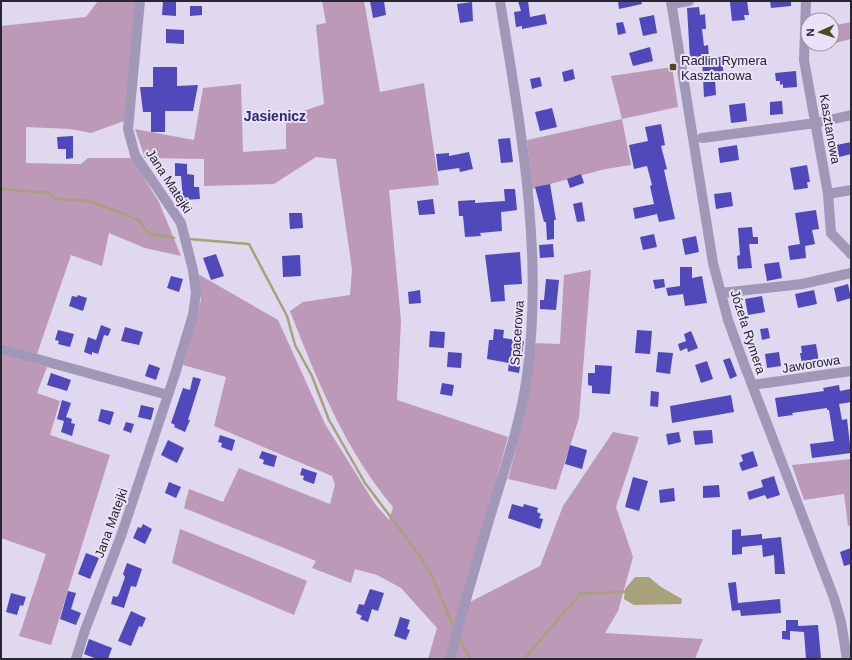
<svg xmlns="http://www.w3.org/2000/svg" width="852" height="660" font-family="Arial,sans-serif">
	<rect width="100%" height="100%" fill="#dfd8ee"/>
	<path fill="#bb99b7" d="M98,1h38l-12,120 -33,12 -21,-4 -44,-2v36l48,1h7l7,-6h44l27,44 22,54 -36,-8 -36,-15 -7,33 -31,-11 -34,99 -36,-10v-318l85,-9z
		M322,1h42l16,91 44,-9 15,102 -50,5 12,131 -4,79 111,37 -61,222h-19l9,-31 -36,-40 -24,-13 -22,-6 -4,14 -39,-15 4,-7 -132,-53 5,-19 34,13 16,-34 91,36 5,-19 -3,-9 -118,-50 12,-49 -43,-12 18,-65 -3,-26 80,46 47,104 50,80 14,16 4,-13c-48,-57 -76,-127 -103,-196l13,-9 47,-7 2,-26 -16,-110 -20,-2 -42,27 -70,2v-27l-59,-1 -10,-29 59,11 9,-52 38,-4 2,68 43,-3v-32l38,-13 -8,-79 10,-2z
		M851,22v17l-19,5v-18z
		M672,67l6,40 -56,12 9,46 -26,4 -73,20 -5,-49 95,-21 -11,-43z
		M591,270l-12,148 -23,72 -48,-11 16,-61 9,-75 27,1 4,-69z
		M1,354l46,13 -10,26 23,8 -10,34 60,20 -59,190 -32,-9 27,-82 -45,-16z
		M613,432l26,5 -23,70 17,50 -15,54 -13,22 98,6 -8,20h-241l14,-56 72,-37 23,-60z
		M851,459v66l-3,1 -4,-32 -40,6 -12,-35z
		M180,529l127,52 -13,34 -122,-52z"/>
	<path fill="#a8a179" d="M635,577h14l12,10 21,12 -1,5 -47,1 -10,-6 1,-10z"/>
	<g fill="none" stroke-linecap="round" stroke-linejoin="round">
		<path stroke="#a8a179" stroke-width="2.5" d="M1,189l48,4 6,6 35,2 49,19 10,14 25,4
			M189,239l60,5 38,72 8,29 17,31 17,44 36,63 52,69 14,22 23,54
			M459,638l11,21
			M524,659l56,-65 45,-2"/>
	</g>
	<path fill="#4f49bb" d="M163,1h13v15l-14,-1z
		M370,1h14l2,14 -13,3z
		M518,1h10l2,16 15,-3 2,10 -25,5v-3l-6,1 -2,-15 7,-1z
		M618,1h23l1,3 -23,5z
		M747,1l2,14h-5l1,5 -13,1 -2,-19z
		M770,1h21v5l-20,2z
		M472,2l1,19 -13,2 -3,-19z
		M190,6h12v9l-12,1z
		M699,7l1,8 5,-1 1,15h-4l2,17 4,-1 1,13 13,-1 2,23h-9l1,15 -12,2 -2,-39 -12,1 -3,-51z
		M654,15l3,18 -14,3 -4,-18z
		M623,22l3,11 -8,2 -2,-12z
		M166,29l18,1v14l-18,-1z
		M650,47l3,14 -20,5 -4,-13z
		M153,67h24v19l21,-1 -5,26h-28v21h-14v-20h-8l-3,-25h13z
		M573,69l2,10 -11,3 -2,-10z
		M796,71l1,16 -14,1v-4l-3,1v-4h-4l-1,-8z
		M540,77l2,9 -10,3 -2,-10z
		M782,101l1,13 -13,1v-13z
		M745,103l2,18 -16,2 -2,-18z
		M552,108l5,19 -17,4 -5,-19z
		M661,124l4,21 -4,1 6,23 -3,1 11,49 -16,3 -2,-8 -22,5 -2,-11 21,-4 -4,-18 2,-1 -5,-19 -13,3 -5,-24 19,-4 -3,-14z
		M73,136v22l-7,1v-10h-8l-1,-12z
		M510,138l3,24 -12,1 -3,-24z
		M851,142v12l-16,4 -3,-12z
		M737,145l2,15 -19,3 -2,-15z
		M469,152l4,17 -13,3 -1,-4 -21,3 -2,-17 13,-1v3z
		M175,163l12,1v10l7,1v12h5l1,12 -17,1 -2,-24h-6z
		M807,165l3,17h-3l1,6 -14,2 -4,-22z
		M581,174l3,9 -14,5 -3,-9z
		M550,184l6,36h-2v19l-7,1 -1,-18h-2l-9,-35z
		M504,189h11l2,21 -16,2 1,19 -22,2 1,3 -16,1 -2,-21h-4l-1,-15 17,-1v3l30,-2z
		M731,192l2,14 -17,3 -2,-15z
		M433,199l2,15 -16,1 -2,-14z
		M582,202l3,19 -8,1 -4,-18z
		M816,210l3,19 -7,1 3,14 -10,2 1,12 -16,2 -2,-14 12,-2 -5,-31z
		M289,213h13l1,15 -13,1z
		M752,227l1,10h5v7h-9l3,24 -14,1 -1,-13 3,-1 -2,-27z
		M654,234l3,13 -14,3 -3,-13z
		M696,236l3,16 -14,3 -3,-16z
		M553,244l1,13 -14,1 -1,-13z
		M520,252l2,32 -18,1 1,16 -14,1 -6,-47z
		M216,254l8,22 -13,4 -8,-22z
		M300,255l1,21 -18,1 -1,-21z
		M779,262l3,16 -15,3 -3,-17z
		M680,267h12v11l10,-2 5,27 -22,3 -2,-12 -15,2 -2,-8 14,-2z
		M171,276l12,3 -4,13 -12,-4z
		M546,279l13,1 -3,30 -16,-1v-9h4z
		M664,279l1,8 -10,2 -2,-9z
		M848,284l3,14 -14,4 -3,-14z
		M420,290l1,13 -12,1 -1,-12z
		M814,290l3,14 -19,4 -3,-14z
		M78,295l9,3 -4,13 -14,-5 3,-10 5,1z
		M762,296l3,16 -17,3 -3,-16z
		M101,325l10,4 -3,7 -4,-1 -6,19 -6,-2v3l-8,-3 4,-15 8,3z
		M125,327l18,5 -4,13 -18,-4z
		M768,328l2,10 -8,2 -2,-11z
		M494,329l10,1 -1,8 21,3 -5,32 -11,-2 1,-8 -22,-4 2,-19h4z
		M58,330l16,4 -4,13 -12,-3 1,-3 -4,-1z
		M637,330l15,1 -2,23 -15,-1z
		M430,331l15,1 -1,16 -15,-1z
		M691,331l7,17 -10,4 -1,-4 -7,3 -2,-7 8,-3 -2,-7z
		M816,344l3,18 -17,2 -2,-11h2l-1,-7z
		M448,352l14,1 -1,15 -14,-1z
		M658,352l15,1 -3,21 -14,-2z
		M779,352l2,14 -14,2 -2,-14z
		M730,358l7,18 -7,3 -7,-19z
		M707,361l6,18 -12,4 -6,-18z
		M149,364l11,4 -4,12 -11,-4z
		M595,365l17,1 -2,28 -18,-1v-7l-4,-1v-12h7z
		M51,373l20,7 -4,11 -20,-6z
		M193,377l8,2 -13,41h2l-5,12 -11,-5 1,-2 -4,-2 12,-35 7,2z
		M442,383l12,2 -2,11 -12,-2z
		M839,385l1,6 10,-2 1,5v8l-12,2 3,16 5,-1 4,34 -39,5 -2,-14 24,-3 -5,-31h-2v-2l-35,5 1,2 -15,2 -3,-19 49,-7 -1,-3z
		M651,391l8,1 -1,15 -8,-1z
		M731,395l3,17 -62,11 -2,-17z
		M62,400l9,3 -5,14 6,2 -1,4 4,1 -3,12 -11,-4 3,-11 -7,-2z
		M141,405l13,3 -3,12 -13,-3z
		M101,409l13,3 -4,13 -12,-4z
		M126,422l8,2 -3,9 -8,-3z
		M712,430l1,13 -18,2 -2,-14z
		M679,432l2,10 -13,3 -2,-11z
		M220,435l15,5 -3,11 -11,-4 1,-4 -4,-1z
		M168,440l16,8 -7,15 -16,-8z
		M570,445l17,5 -5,19 -17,-5z
		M262,451l15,5 -3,11 -11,-3 1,-4 -5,-2z
		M753,451l5,15 -16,5 -3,-8 4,-2 -2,-6z
		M302,468l15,5 -3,11 -11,-4 1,-4 -4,-1z
		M774,476l6,19 -13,4 -2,-4 -16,5 -2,-8 16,-5 -2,-7z
		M633,477l15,4 -9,30 -14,-4z
		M169,482l12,5 -5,11 -11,-5z
		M719,485l1,12 -17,1v-12z
		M674,488l1,13 -15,2 -1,-13z
		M512,504l11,3 1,-3 14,4 -1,4 4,2 -2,4 4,1 -3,10 -32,-11z
		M143,524l9,5 -7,15 -12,-6 5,-11 3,1z
		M741,529v7l21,-2v5l19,-2 4,37h-10l-1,-19 -11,2 -1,-12 -20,2v7l-10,1v-25z
		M851,548v16l-7,2 -4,-14z
		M86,553l13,5 -9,21 -12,-5z
		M127,563l15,6 -6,18 -5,-1 -7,22 -13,-4 2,-8 4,1 2,-3 6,-17 -2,-3z
		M736,582l2,21 42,-4 1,14 -40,3 -1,-6 -8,1 -4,-28z
		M370,589l14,4 -6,18 -6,-2 -4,13 -8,-3 2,-3 -6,-3 3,-9 5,1z
		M68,591l8,2 -5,16 10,4 -5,12 -16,-6z
		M11,593l15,4 -3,9 -3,-1 -3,10 -11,-3z
		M131,611l15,7 -4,9 -3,-1 -8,20 -13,-5z
		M400,617l10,3 -3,9 3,1 -4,10 -12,-4z
		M786,620h12v6l20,-1 3,34h-15l-2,-27 -14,-1v9l-8,-1v-8h4z
		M89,639l23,9 -4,11h-11l-13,-5z"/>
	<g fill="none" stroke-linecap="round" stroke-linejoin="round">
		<path stroke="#a098b6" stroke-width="10" d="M671,1l42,262 15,57 16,44 90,234 7,24 6,37
			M806,1l-2,59 24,134 3,39 20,21
			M671,4l18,-3
			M702,138l114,-15 35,-8
			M828,194l23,-4
			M721,293l81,-9 49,-11
			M1,349l167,46
			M752,385l99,-14
			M76,659l9,-29 36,-94 54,-162 18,-59 3,-22 -3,-23 -12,-47 -46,-68 -7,-26 12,-128
			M450,659c13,-51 28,-102 43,-152 13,-43 28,-86 34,-131 17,-126 -7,-251 -27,-375"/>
	</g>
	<rect fill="#4f491f" stroke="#eae3f7" stroke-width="1.5" x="669" y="63" width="8" height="8" rx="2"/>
	<g text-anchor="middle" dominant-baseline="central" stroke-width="4" stroke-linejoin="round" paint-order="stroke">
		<g font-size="13" fill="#272631" stroke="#eae3f7" text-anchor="start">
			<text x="681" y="60">Radlin Rymera<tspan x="681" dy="15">Kasztanowa</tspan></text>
		</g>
		<g font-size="13" fill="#272631" stroke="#eae3f7">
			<text transform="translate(830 129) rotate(80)">Kasztanowa</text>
			<text transform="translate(169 181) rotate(57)">Jana Matejki</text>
			<text transform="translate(748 332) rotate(72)">Józefa Rymera</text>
			<text transform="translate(517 333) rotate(-86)">Spacerowa</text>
			<text transform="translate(811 364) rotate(-9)">Jaworowa</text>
			<text transform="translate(111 523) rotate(-70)">Jana Matejki</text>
		</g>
		<g font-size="14" font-weight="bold" fill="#2a2679" stroke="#eae3f7">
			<text x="275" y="116">Jasienicz</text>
		</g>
	</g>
	<rect width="852" height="660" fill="none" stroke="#272631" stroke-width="4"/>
	<g transform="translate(820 32) rotate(267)"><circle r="19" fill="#eae3f7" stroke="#9c97a8"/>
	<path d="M0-3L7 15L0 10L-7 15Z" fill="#4f491f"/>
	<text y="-6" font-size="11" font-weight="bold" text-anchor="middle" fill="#272631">N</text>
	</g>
</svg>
